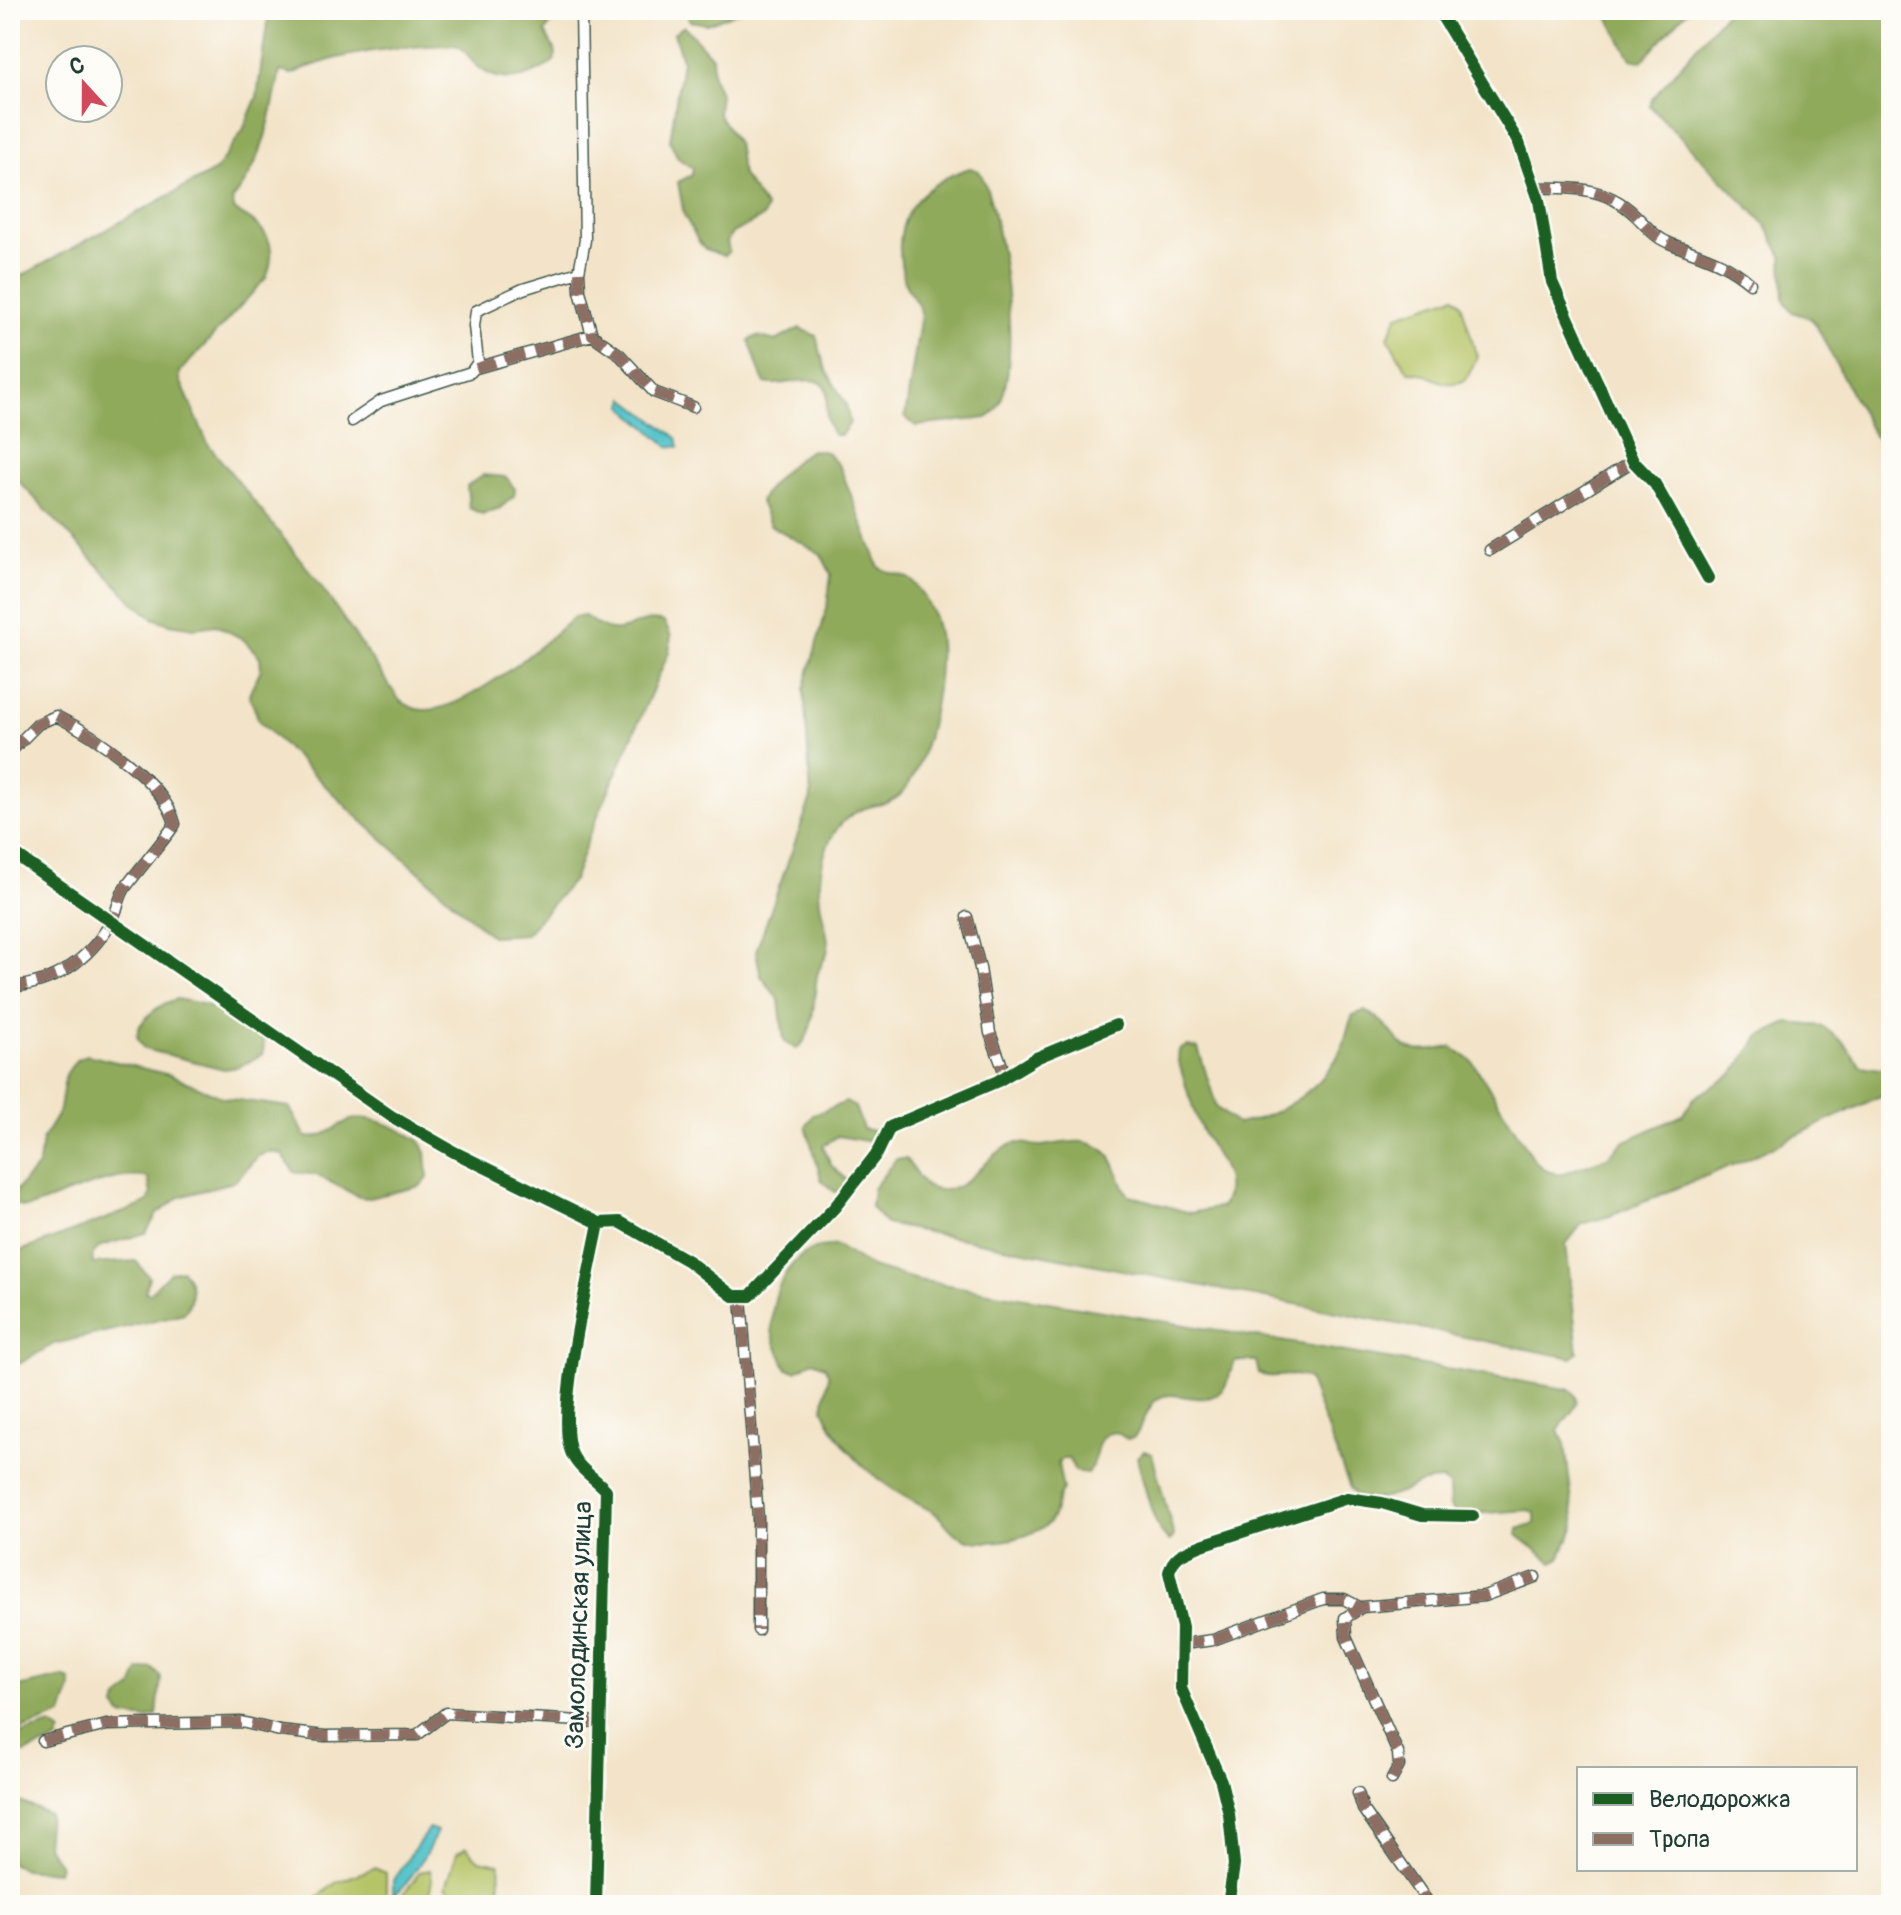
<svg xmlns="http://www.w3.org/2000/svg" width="1901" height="1915" font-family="Pangolin,sans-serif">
	<rect width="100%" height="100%" fill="#fdfcf7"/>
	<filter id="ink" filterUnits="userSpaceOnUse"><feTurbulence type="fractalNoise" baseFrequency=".0125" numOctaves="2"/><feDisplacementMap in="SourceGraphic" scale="16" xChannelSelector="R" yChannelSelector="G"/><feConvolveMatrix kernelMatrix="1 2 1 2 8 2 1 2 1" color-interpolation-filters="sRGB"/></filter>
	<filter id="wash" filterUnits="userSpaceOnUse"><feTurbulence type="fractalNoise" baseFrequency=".006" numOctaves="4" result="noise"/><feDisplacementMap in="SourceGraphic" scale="32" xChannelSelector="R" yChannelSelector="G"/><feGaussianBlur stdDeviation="1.8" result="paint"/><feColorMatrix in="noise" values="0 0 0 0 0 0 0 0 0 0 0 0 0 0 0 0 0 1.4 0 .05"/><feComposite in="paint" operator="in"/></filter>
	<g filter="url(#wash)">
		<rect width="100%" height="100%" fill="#f3e4c9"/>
		<path fill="#b5c466" stroke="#6a804d" stroke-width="2" d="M1455,296l6,7 16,54 -11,23c-28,11 -33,-9 -57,-8 -3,-3 -21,-33 -21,-35l10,-22z
			M466,1847l13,13 21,4 -1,41h-23l-4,-12 -18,1 -8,-7 11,-34z
			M374,1868l12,5v21l8,5 9,-4 17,-23 10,-2 2,10 -5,25h-120l30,-23z"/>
		<path fill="#90aa5b" stroke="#587448" stroke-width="2" d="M269,10h292l-16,22 11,21 -2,8c-25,19 -56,27 -81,1 -6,-7 -8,-14 -18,-17 -54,1 -114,6 -163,29l-12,-3c-9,46 -17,93 -48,129l3,11c30,15 45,32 31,67l-86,94v8l28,64 108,135 84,122c5,2 11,7 17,8 40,11 128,-66 157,-92l11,-1c41,34 44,-4 79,6l7,14 -2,16 -80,184 -15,43 -48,55 -35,2 -140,-125 -92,-90 -10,-27 12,-25 -1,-12 -17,-18 -27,-14 -22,3 -24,-4 -17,-6 -21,-17 -122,-129v-190l206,-112 27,-40 14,-33z
			M684,10h59l-36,14 -17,-3z
			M1604,10h84l-46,51 -11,-2z
			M1728,10h163v438l-18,-13 -58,-112 -5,-5 -18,-6 -8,-12 -2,-44 -17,-32 -115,-118 2,-7z
			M684,26l28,31 1,20 7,16 -2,20 19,30 5,32 24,33 -3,9 -31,16 -5,9 2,9 -5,5 -19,-7 -6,-7 -15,-27 -6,-33 14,-7 1,-7 -15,-10 -8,-17 12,-81 -8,-27z
			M970,168l9,3c22,36 52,227 7,247l-70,8 -11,-9 16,-103c-2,-14 -13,-19 -16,-32 -17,-60 10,-96 65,-114z
			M800,328l16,8 10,34 20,34 4,19 -9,12h-7c-8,-8 -8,-25 -7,-36 3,-35 -45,-9 -62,-16l-3,-5 -13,-38 8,-4 19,5z
			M812,450l15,2 13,15 39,100c16,11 27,3 41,23 7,10 15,27 17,39 9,36 -9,137 -35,164 -9,10 -21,11 -33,14 -30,8 -44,35 -48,64 -5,36 3,40 7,71 2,14 -9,22 -11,34 -4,19 -1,62 -21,73l-12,-8 -5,-41 -18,-24 -5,-25 55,-153 -7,-109 23,-81 4,-34 -10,-20 -51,-29 -10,-23c4,-13 39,-47 52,-52z
			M483,475l23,2 9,12 -1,7 -14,12 -18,6 -13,-6 -2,-22z
			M177,999l48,10 39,32 -1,13 -25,13 -14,2 -80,-20 -7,-12c0,-17 24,-34 40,-38z
			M1364,1011c45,20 20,50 87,36l21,14 63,100 10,9 14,5 48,-18 18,-16 58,-26 11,-17 39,-24 27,-38 28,-13 34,3 21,16 18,24 19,3 11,-3v25l-142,67 -139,58 -28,8 -16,20 12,108 -6,6 -686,-134 -15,-17 2,-18 23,-30h10l19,27c41,18 56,-29 87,-42 11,-4 19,3 30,2 23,-3 46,-11 65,7 12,11 11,30 22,42l61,18 32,-6c17,-31 -10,-53 -22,-81 -9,-21 -15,-44 -22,-66l1,-10 8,-4 11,2 19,60 20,16c43,-7 89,-37 106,-79 4,-10 5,-20 10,-30z
			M87,1055l83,20 54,23 65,9 17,30c18,2 27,-9 42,-16 21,-9 54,9 73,21l5,10 2,26 -8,8 -51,12 -10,-1 -42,-22 -23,-3 -12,-18 -13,-2 -11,4 -23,25 -55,16 -23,17 -11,19 -45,13 -9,8 1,10 43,-3 13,16 -4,15 5,1 20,-21 12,-2c11,12 12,30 2,43l-130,31 -44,25v-114l130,-49 8,-4 3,-8 -3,-16c-33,-8 -86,19 -118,29 -10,1 -15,-1 -19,-11l28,-31 3,-25 18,-30 5,-34 11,-16z
			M846,1102l9,5 8,22 11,2 2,6 -4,5 -34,-6 -15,10 8,19 17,17 -5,8 -8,2 -13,-11 -16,-55 7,-11z
			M837,1246l34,21 47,13 653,110c17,16 -8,25 -12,41l6,13 10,82 -15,32 -8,4 -35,-27 1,-6 17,-6v-10l-6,-3 -71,5 -8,-8 -1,-21 -8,-6c-31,0 -44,26 -83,17l-8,-9 -42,-109c-16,-9 -33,2 -49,-5l-3,-13h-21c-6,9 -5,20 -12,28 -20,22 -48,-4 -67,11 -11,9 -13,29 -23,38l-6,1 -11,-7c-26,2 -15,28 -29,41l-12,-2 -6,-12h-8l-3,5 5,26c-10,11 -5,27 -18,36 -20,14 -67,23 -88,9 -10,-7 -16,-20 -27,-25 -46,-22 -86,-52 -107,-102l6,-33 -4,-9 -12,-5 -17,10 -9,-2c-5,-12 -15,-28 -15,-41 -2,-38 20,-85 65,-82z
			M1144,1451l8,3 22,82 -4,5c-16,-6 -28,-66 -33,-84z
			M152,1668l9,9 -4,38 -11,4 -25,-4 -5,-8 2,-8 14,-11 7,-17z
			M63,1677l7,3 1,8 -9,27 -52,19v-49l8,2z
			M51,1725l10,7 -4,9 -47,17v-20z
			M10,1771l8,30 31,13 -3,31 14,20 -3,7 -33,-3 -14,-6z"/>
		<path fill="#56c4cb" stroke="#3a8080" stroke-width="2" d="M625,398l52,40 2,9 -11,-1 -44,-39z
			M429,1828l8,3c-6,15 -31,59 -44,64v-15z"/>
	</g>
	<g filter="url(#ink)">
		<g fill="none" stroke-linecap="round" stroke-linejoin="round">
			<g stroke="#3f564a" stroke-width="13">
				<path id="minor" d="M1438,10l81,133 20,57 13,82 81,179 22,23 53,94
					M1535,188c37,-1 71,-1 99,26 10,9 20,23 33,28 30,13 57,18 83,41
					M579,272l1,19 12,44 27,19 35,38 39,15
					M476,368l116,-33
					M352,421l29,-20 90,-29 7,-10 -4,-36 2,-15 47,-22 56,-17 6,-32 -4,-230
					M1490,550l143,-89
					M10,752l28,-28 18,-8c37,18 109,66 119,108 -15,22 -34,42 -50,64 -7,11 -7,23 -14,34 -22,38 -57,62 -101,65
					M10,851l381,265 63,36 145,71c-9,47 -42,185 -29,226 5,18 24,28 36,41l-10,415
					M967,917l13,51 10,65 15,41
					M599,1223l21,-1 68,39 45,35h17l85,-89 43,-55 12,-25 108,-46 38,-23 80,-33
					M741,1298l17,220v112
					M1183,1644l30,-4 110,-41h21l17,9
					M43,1741l64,-16 134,-3 39,9 45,5 92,-1 29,-22 152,9
					M1392,1779l7,-13 -1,-13 -52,-116 -1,-19 17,-11 122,-11 51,-19
					M1358,1793l5,16 67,96
					M1228,1905l6,-40 -5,-51 -8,-33 -40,-93 1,-61 -13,-55c5,-18 17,-20 33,-27l145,-47 35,5 40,12 51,1"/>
			</g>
			<use href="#minor" stroke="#fff" stroke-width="10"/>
			<path stroke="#8d6e63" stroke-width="10" stroke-dasharray="20 10" stroke-linecap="butt" d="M1535,188c37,-1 71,-1 99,26 10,9 20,23 33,28 30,13 57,18 83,41
				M579,272l1,19 12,44 27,19 35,38 39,15
				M476,368l116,-33
				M1490,550l143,-89
				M10,752l28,-28 18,-8c37,18 109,66 119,108 -15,22 -34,42 -50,64 -7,11 -7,23 -14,34 -22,38 -57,62 -101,65
				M967,917l13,51 10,65 15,41
				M741,1298l17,220v112
				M1183,1644l30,-4 110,-41h21l17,9
				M43,1741l64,-16 134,-3 39,9 45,5 92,-1 29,-22 152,9
				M1392,1779l7,-13 -1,-13 -52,-116 -1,-19 17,-11 122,-11 51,-19
				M1358,1793l5,16 67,96"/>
			<g stroke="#fdfcf7" stroke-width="17">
				<path id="cycleway" d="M1438,10l81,133 20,57 13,82 81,179 22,23 53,94
					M10,851l381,265 63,36 145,71c-9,47 -42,185 -29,226 5,18 24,28 36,41l-10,415
					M599,1223l21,-1 68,39 45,35h17l85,-89 43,-55 12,-25 108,-46 38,-23 80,-33
					M1228,1905l6,-40 -5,-51 -8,-33 -40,-93 1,-61 -13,-55c5,-18 17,-20 33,-27l145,-47 35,5 40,12 51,1"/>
			</g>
			<use href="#cycleway" stroke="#1b5e20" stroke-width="12"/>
		</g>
	</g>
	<g text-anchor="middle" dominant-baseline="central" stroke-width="6" stroke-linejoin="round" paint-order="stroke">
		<g font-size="26" fill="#1f3d34" stroke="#fdfcf7">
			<text transform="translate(579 1625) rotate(-88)">Замолодинская улица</text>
		</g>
	</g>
	<rect width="1901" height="1915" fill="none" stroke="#fdfcf7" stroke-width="40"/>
	<rect x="1577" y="1767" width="280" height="104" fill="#fdfcf7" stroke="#a4b0a9" stroke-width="2"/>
	<rect x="1593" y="1793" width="40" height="12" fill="#1b5e20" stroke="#a4b0a9" stroke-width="2"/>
	<text x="1649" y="1807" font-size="24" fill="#1f3d34">Велодорожка</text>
	<rect x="1593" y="1833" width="40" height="12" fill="#8d6e63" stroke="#a4b0a9" stroke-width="2"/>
	<text x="1649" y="1847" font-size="24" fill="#1f3d34">Тропа</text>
	<g transform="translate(84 84) rotate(339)"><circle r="38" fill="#fdfcf7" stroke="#a4b0a9" stroke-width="2"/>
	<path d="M0-6L14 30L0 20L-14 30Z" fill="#d1495b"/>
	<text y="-12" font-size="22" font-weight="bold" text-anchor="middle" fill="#1f3d34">С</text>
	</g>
</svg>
